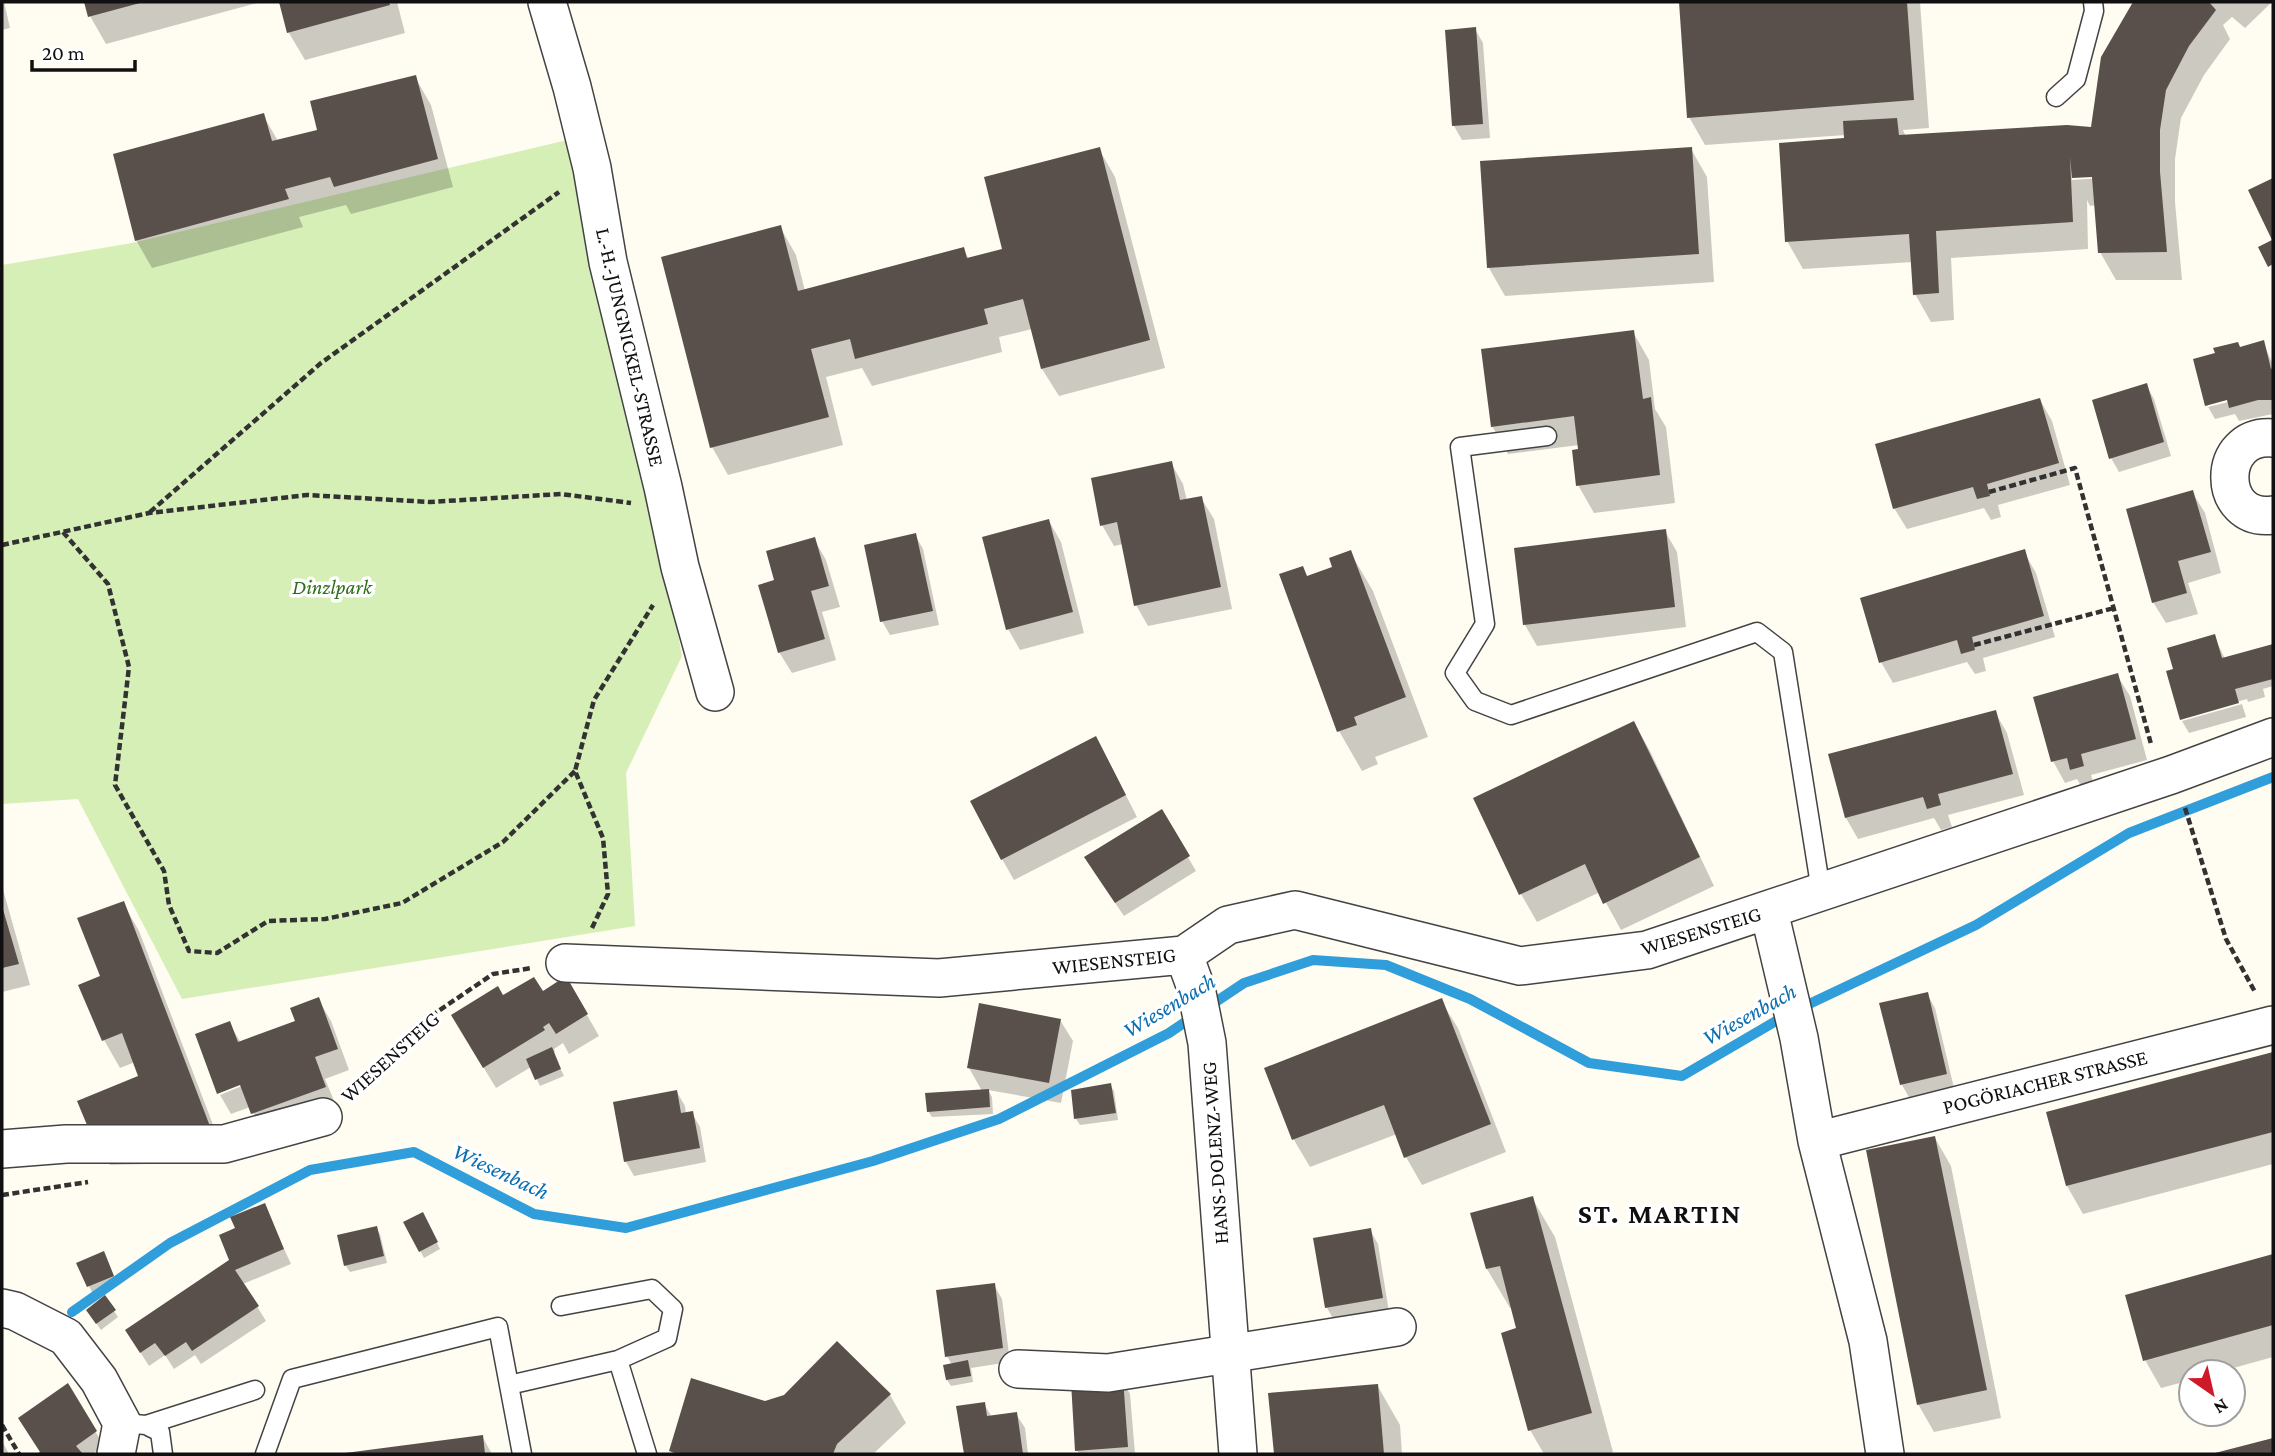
<svg xmlns="http://www.w3.org/2000/svg" width="2275" height="1456" font-family="'Crimson Pro',serif">
	<rect width="100%" height="100%" fill="#fffcf2"/>
	<path fill="#d6efb7" d="M584,136l10,44 88,476 -56,117 9,153 -453,73 -104,-200 -76,5v-539l130,-22z"/>
	<path fill="#0003" fill-rule="evenodd" d="M2,2h2l6,26 -8,2z
		M86,2h175l-155,42 -16,-28z
		M280,2h117l8,31 -100,27 -16,-27z
		M1681,2h239l9,126 -26,2 3,7 187,-8 39,-123 3,-4h137l-27,26 -13,-11 -9,8 7,14 -26,36 -23,43 -6,41v43l7,78h-66l-16,-28 -4,-47 -6,1 -3,-6 1,49 -137,9 3,62 -23,2 -16,-28 -2,-32 -110,7 -16,-28 59,-101v-5l-141,10 -16,-28zM2100,174l1,4 -29,2v-3z
		M1475,29l8,14 7,95 -28,2 -8,-14 -7,-95z
		M415,77l16,28 22,82 -102,27 -5,-9 -47,12 4,10 -151,41 -16,-28 127,-125 15,26 41,-10z
		M1099,149l16,28 50,191 -106,28 -17,-27 -10,-40 -33,8 3,15 -130,34 -10,-18 -36,9 17,68 -115,30 -16,-28 -49,-189 117,-31 16,28 9,36 158,-42 6,10 35,-9z
		M1691,149l16,28 7,105 -209,14 -16,-28z
		M1633,332l16,28 6,49 11,18 9,76 -81,10 -16,-28 1,-40 -71,9 -16,-28z
		M2263,342l10,23v49l-34,7 -4,-7 -20,5 -8,-14 33,-56zM2235,396l1,4 -28,7v-4z
		M2146,385l8,14 17,57 -52,16 -8,-14z
		M2040,400l12,21 18,64 -72,20 3,12 -10,3 -7,-12 -77,21 -13,-21z
		M1171,463l12,21 4,17 14,-3 13,21 18,90 -84,17 -12,-21 -13,-61 -9,2 -12,-21z
		M2192,492l13,21 16,60 -33,10 10,31 -32,9 -13,-21z
		M1049,521l12,21 23,91 -64,17 -12,-21z
		M1665,531l12,21 9,75 -149,19 -12,-21z
		M915,535l8,14 16,76 -49,10 -8,-14z
		M814,539l12,21 14,47 -18,5 14,48 -44,13 -13,-21 -3,-71z
		M1350,552l23,39 55,146 -53,20 3,7 -16,7 -23,-40 -32,-153 27,-10z
		M2024,552l12,21 19,64 -72,21 3,13 -11,3 -8,-12 -74,21 -12,-21z
		M2214,636l11,23 48,-14v41l-10,3 2,8 -17,5 -1,-3 -65,18v3l-7,-50z
		M2117,675l13,21 17,64 -56,15 4,13 -11,3 -7,-12 -12,4 -12,-22z
		M2242,704l4,13 -57,16 -7,-12z
		M1995,712l12,21 17,62 -76,20 4,12 -11,3 -7,-12 -76,21 -12,-21 -16,-62z
		M1634,723l16,28 64,135 -93,44 -21,-38 -63,30 -16,-28 -46,-95z
		M1108,760l29,57 -123,63 -12,-21z
		M1161,811l35,60 -72,45 -30,-44z
		M2,886l28,99 -28,7z
		M123,903l16,28 86,225 -40,7 -75,2 -16,-29 47,-59 -6,-15 -15,6 -16,-28 -24,-54 23,-9z
		M542,993l45,22 12,21 -30,18 -6,-11 -9,6 1,3 -2,1 11,23 -24,10 -9,-19 -35,21 -31,-51 38,-39z
		M1927,994l8,14 19,80 -44,11 -8,-14 -21,-81z
		M318,999l13,22 18,49 -24,9 12,29 -72,27 -15,-28 -19,7 -11,-19 29,-12 -1,-3 -28,11v3l-23,-59 32,-12 12,20 56,-21z
		M1441,1001l17,27 48,124 -84,33 -16,-28 -9,-23 -87,33 -16,-27 -27,-71z
		M1060,1020l13,21 -12,62 -73,-13 4,7 1,17 -61,3 -4,-6 54,-20 -13,-23z
		M2273,1054v110l-190,50 -16,-28 -18,-73z
		M1110,1085l4,6 4,29 -38,5 -4,-6z
		M677,1092l8,14 1,8 6,-1 8,14 6,35 -72,14 -8,-14 -11,-58z
		M1935,1138l16,28 50,252 -67,14 -16,-28z
		M1532,1198l23,39 58,215 -6,2h-63l-14,-24 -11,-100 -6,-23 -3,1 -23,-39 -14,-54z
		M264,1205l27,59 -48,20 23,37 -65,43 -6,-9 -21,14 -9,-14 -16,11 -14,-22 96,-83 6,-32z
		M426,1221l14,28 -16,9 -18,-35z
		M376,1228l4,6 7,29 -37,9 -4,-6 -7,-29z
		M1370,1230l8,14 11,68 -54,10 -8,-14 -11,-68z
		M2273,1255v102l-54,15h-28v8l-30,8 -16,-28 -18,-63z
		M107,1260l9,22 -24,10 -3,-6z
		M994,1285l8,14 8,63 -39,6 2,14 -22,4 -4,-6 5,-15 -5,-9z
		M114,1311l4,6 -17,13 -9,-13z
		M837,1344l53,51 16,28 -33,31h-200l-2,-3 94,-48 20,-7z
		M1122,1380l8,14 5,60h-56l-2,-4z
		M1377,1385l23,40 2,29h-126l-6,-59z
		M68,1386l36,60 -12,8h-52z
		M984,1404l8,13 24,-3 9,14 3,26h-63l-7,-46z
		M482,1436l10,18h-146z
		M2,1441l7,13h-7z"/>
	<g fill="none" stroke-linecap="round" stroke-linejoin="round">
		<path stroke="#309edb" stroke-width="10" d="M1208,1007l36,-24 69,-23 73,5 84,34 119,64 93,13 106,-62 188,-89 153,-92 144,-56
			M72,1312l98,-69 140,-73 104,-18 120,62 92,14 247,-67 126,-42 170,-86 25,-17"/>
	</g>
	<path fill="#5a504b" d="M84,2h56v1l-52,14z
		M279,2h110l1,3 -103,28z
		M1679,2h228l7,98 -227,18z
		M2133,2h76l7,8 -27,36 -23,44 -6,40v42l7,80 -69,1 -6,-76 -20,1 -2,-21 3,65 -137,9 3,62 -26,2 -4,-61 -124,8 -6,-99 65,-5 -1,-17 54,-3 2,17 168,-10 24,2 10,-70z
		M1476,27l7,97 -31,2 -7,-96z
		M416,75l22,84 -104,28 -4,-10 -45,12 4,10 -154,42 -22,-87 151,-41 8,28 45,-11 -7,-29z
		M1100,147l50,193 -109,29 -18,-70 -39,10 4,15 -133,35 -5,-20 -39,10 18,68 -119,31 -49,-191 120,-32 17,66 166,-44 3,11 35,-9 -18,-72z
		M1692,147l7,107 -212,14 -7,-107z
		M2273,178v86l-5,3 -10,-20 14,-7 -24,-50z
		M1634,330l9,69 8,-2 9,78 -84,11 -4,-36 6,-1 -4,-33 -83,11 -10,-78z
		M2264,340l7,29 2,-1v32h-15l-29,8 -2,-8 -22,6 -12,-47 22,-6 -2,-5 25,-6 2,5z
		M2147,383l17,59 -55,17 -17,-59z
		M2040,398l19,65 -72,21 3,12 -13,3 -4,-12 -80,22 -18,-65z
		M1172,461l8,39 22,-4 19,91 -87,19 -17,-84 -17,4 -9,-48z
		M2193,490l18,62 -33,9 9,32 -35,10 -26,-94z
		M1049,519l24,93 -67,18 -24,-93z
		M1666,529l9,78 -152,18 -9,-77z
		M916,533l17,78 -53,11 -16,-77z
		M815,537l14,49 -18,5 14,48 -47,14 -20,-68 16,-5 -8,-29z
		M2025,549l19,67 -72,21 3,13 -14,4 -4,-14 -78,23 -19,-65z
		M1351,550l55,147 -52,20 3,8 -20,7 -58,-158 24,-8 4,10 25,-9 -3,-9z
		M2215,634l7,24 51,-14v35l-38,10 4,14 -59,17 -14,-49 7,-2 -6,-21z
		M2118,673l18,66 -55,15 3,12 -14,4 -3,-12 -16,4 -18,-65z
		M1996,710l17,64 -75,20 3,11 -14,4 -4,-12 -78,21 -17,-64z
		M1634,721l66,136 -97,47 -18,-40 -66,31 -46,-97z
		M1096,736l30,59 -125,65 -31,-59z
		M1162,809l28,47 -75,47 -31,-46z
		M124,901l87,228 -119,8 -15,-36 61,-25 -16,-43 -20,8 -24,-56 22,-9 -23,-58z
		M2,906l17,58 -17,4z
		M566,976l22,38 -32,20 -7,-11 -6,4 2,3 -62,38 -32,-53 47,-29 5,9 31,-18 9,14z
		M1928,992l19,82 -47,11 -21,-82z
		M319,997l19,52 -23,8 11,30 -75,27 -11,-29 -23,9 -22,-60 35,-13 8,21 57,-21 -5,-13z
		M1442,998l49,126 -87,34 -20,-53 -92,35 -28,-72z
		M979,1003l82,16 -12,64 -82,-15z
		M552,1047l9,22 -26,11 -9,-21z
		M2273,1052v80l-207,54 -20,-74z
		M1111,1083l5,30 -42,6 -3,-29z
		M989,1089l1,18 -63,5 -2,-19z
		M677,1090l4,23 12,-2 7,37 -76,14 -11,-60z
		M1935,1136l52,254 -70,15 -51,-255z
		M1533,1196l59,217 -64,18 -27,-98 15,-5 -16,-62 -14,3 -16,-56z
		M265,1203l19,46 -49,21 24,36 -67,45 -6,-9 -21,14 -10,-13 -15,10 -15,-23 104,-70 -10,-25 16,-7 -5,-11z
		M423,1212l15,30 -19,10 -16,-30z
		M377,1226l7,30 -40,10 -7,-31z
		M1371,1228l12,70 -58,10 -12,-70z
		M104,1251l10,25 -27,11 -11,-24z
		M2273,1254v71l-130,36 -18,-66z
		M995,1283l8,65 -58,9 -9,-67z
		M105,1295l11,15 -20,14 -10,-14z
		M837,1341l54,53 -54,50 -4,10h-155l-9,-3 22,-73 74,23 19,-6z
		M968,1360l3,16 -25,4 -3,-15z
		M1123,1378l5,69 -53,4 -4,-69z
		M68,1383l29,48 -21,15 7,8h-46l3,-2 -22,-34z
		M1378,1384l6,70h-110l-6,-61z
		M985,1402l2,14 30,-4 6,42h-59l-8,-48z
		M483,1435l2,19h-139l-1,-1z
		M2273,1438v16h-58v-1z"/>
	<g fill="none" stroke-linecap="round" stroke-linejoin="round">
		<g stroke="#434343" stroke-width="21">
			<path id="lane" d="M2056,97l20,-18 18,-68 -1,-9
				M1547,436l-87,11 25,177 -30,49 20,28 36,14 246,-83 26,20 38,239
				M618,1360l29,94
				M509,1385l109,-25 49,-22 6,-29 -21,-20 -91,17
				M122,1423l24,2 109,-35
				M146,1425l14,7 3,22
				M265,1454l27,-75 206,-52 24,127"/>
		</g>
		<g stroke="#434343" stroke-width="40">
			<path id="street" d="M547,2l25,85 20,81 16,94 55,225 17,80 35,125
				M2273,438c-58,-5 -57,85 0,77
				M1769,911l30,127 18,103 51,200 17,113
				M1184,955l12,33 11,55 31,411
				M565,963l374,15 245,-23 44,-30 67,-15 225,56 127,-16 524,-175 102,-38
				M1817,1141l456,-116
				M2,1149l64,-5h158l99,-27
				M2,1308l13,3 51,26 33,43 23,43 -6,31
				M1018,1369l90,4 289,-46"/>
		</g>
		<path stroke="#323232" stroke-width="4.5" stroke-dasharray="7 3.5" stroke-linecap="butt" d="M1989,492l86,-24 76,276
			M150,512l171,-149 238,-171
			M63,532l45,52 21,83 -14,118 49,86 5,34 20,46 28,2 51,-32 57,-2 77,-16 101,-61 72,-71
			M2,545l147,-32 158,-18 123,7 131,-8 70,9
			M1974,645l140,-37
			M2185,808l41,131 29,53
			M592,928l16,-34 -5,-56 -28,-67 19,-71 59,-95
			M347,1095l78,-75 68,-46 39,-6
			M2,1195l86,-13
			M2,1425l17,29"/>
		<use href="#lane" stroke="#fff" stroke-width="18"/>
		<use href="#street" stroke="#fff" stroke-width="37"/>
	</g>
	<g text-anchor="middle" dominant-baseline="central" stroke-width="7" stroke-linejoin="round" paint-order="stroke">
		<g font-size="21" fill="#101010" stroke="#fff">
			<text transform="translate(630 347) rotate(77)">L.-H.-JUNGNICKEL-STRASSE</text>
			<text transform="translate(1701 931) rotate(-17)">WIESENSTEIG</text>
			<text transform="translate(1114 961) rotate(-6)">WIESENSTEIG</text>
			<text transform="translate(390 1057) rotate(-42)">WIESENSTEIG</text>
			<text transform="translate(2045 1082) rotate(-14)">POGÖRIACHER STRASSE</text>
			<text transform="translate(1215 1153) rotate(-94)">HANS-DOLENZ-WEG</text>
		</g>
		<g font-size="21" font-style="italic" fill="#2d6f18" stroke="#fff">
			<text x="332" y="587">Dinzlpark</text>
		</g>
		<g font-size="23" font-style="italic" fill="#0a6eb0" stroke="#fff">
			<text transform="translate(1169 1005) rotate(-31)">Wiesenbach</text>
			<text transform="translate(1749 1014) rotate(-29)">Wiesenbach</text>
			<text transform="translate(501 1171) rotate(25)">Wiesenbach</text>
		</g>
		<g font-size="28" font-weight="bold" letter-spacing="2" fill="#101010" stroke="#fff">
			<text x="1660" y="1213">ST. MARTIN</text>
		</g>
	</g>
	<rect width="2275" height="1456" fill="none" stroke="#101010" stroke-width="7"/>
	<g transform="translate(2212 1393) rotate(146)"><circle r="33" fill="#ffffff" stroke="#9f9f9f" stroke-width="2"/>
	<path d="M0-5L12 26L0 18L-12 26Z" fill="#cf1828"/>
	<text y="-10" font-size="19" font-weight="bold" text-anchor="middle" fill="#101010">N</text>
	</g>
	<path d="M32 60v10h103v-10" fill="none" stroke="#101010" stroke-width="3.5"/>
	<text x="42" y="60" font-size="21" fill="#101010" stroke="#ffffff" stroke-width="5" paint-order="stroke">20 m</text>
</svg>
